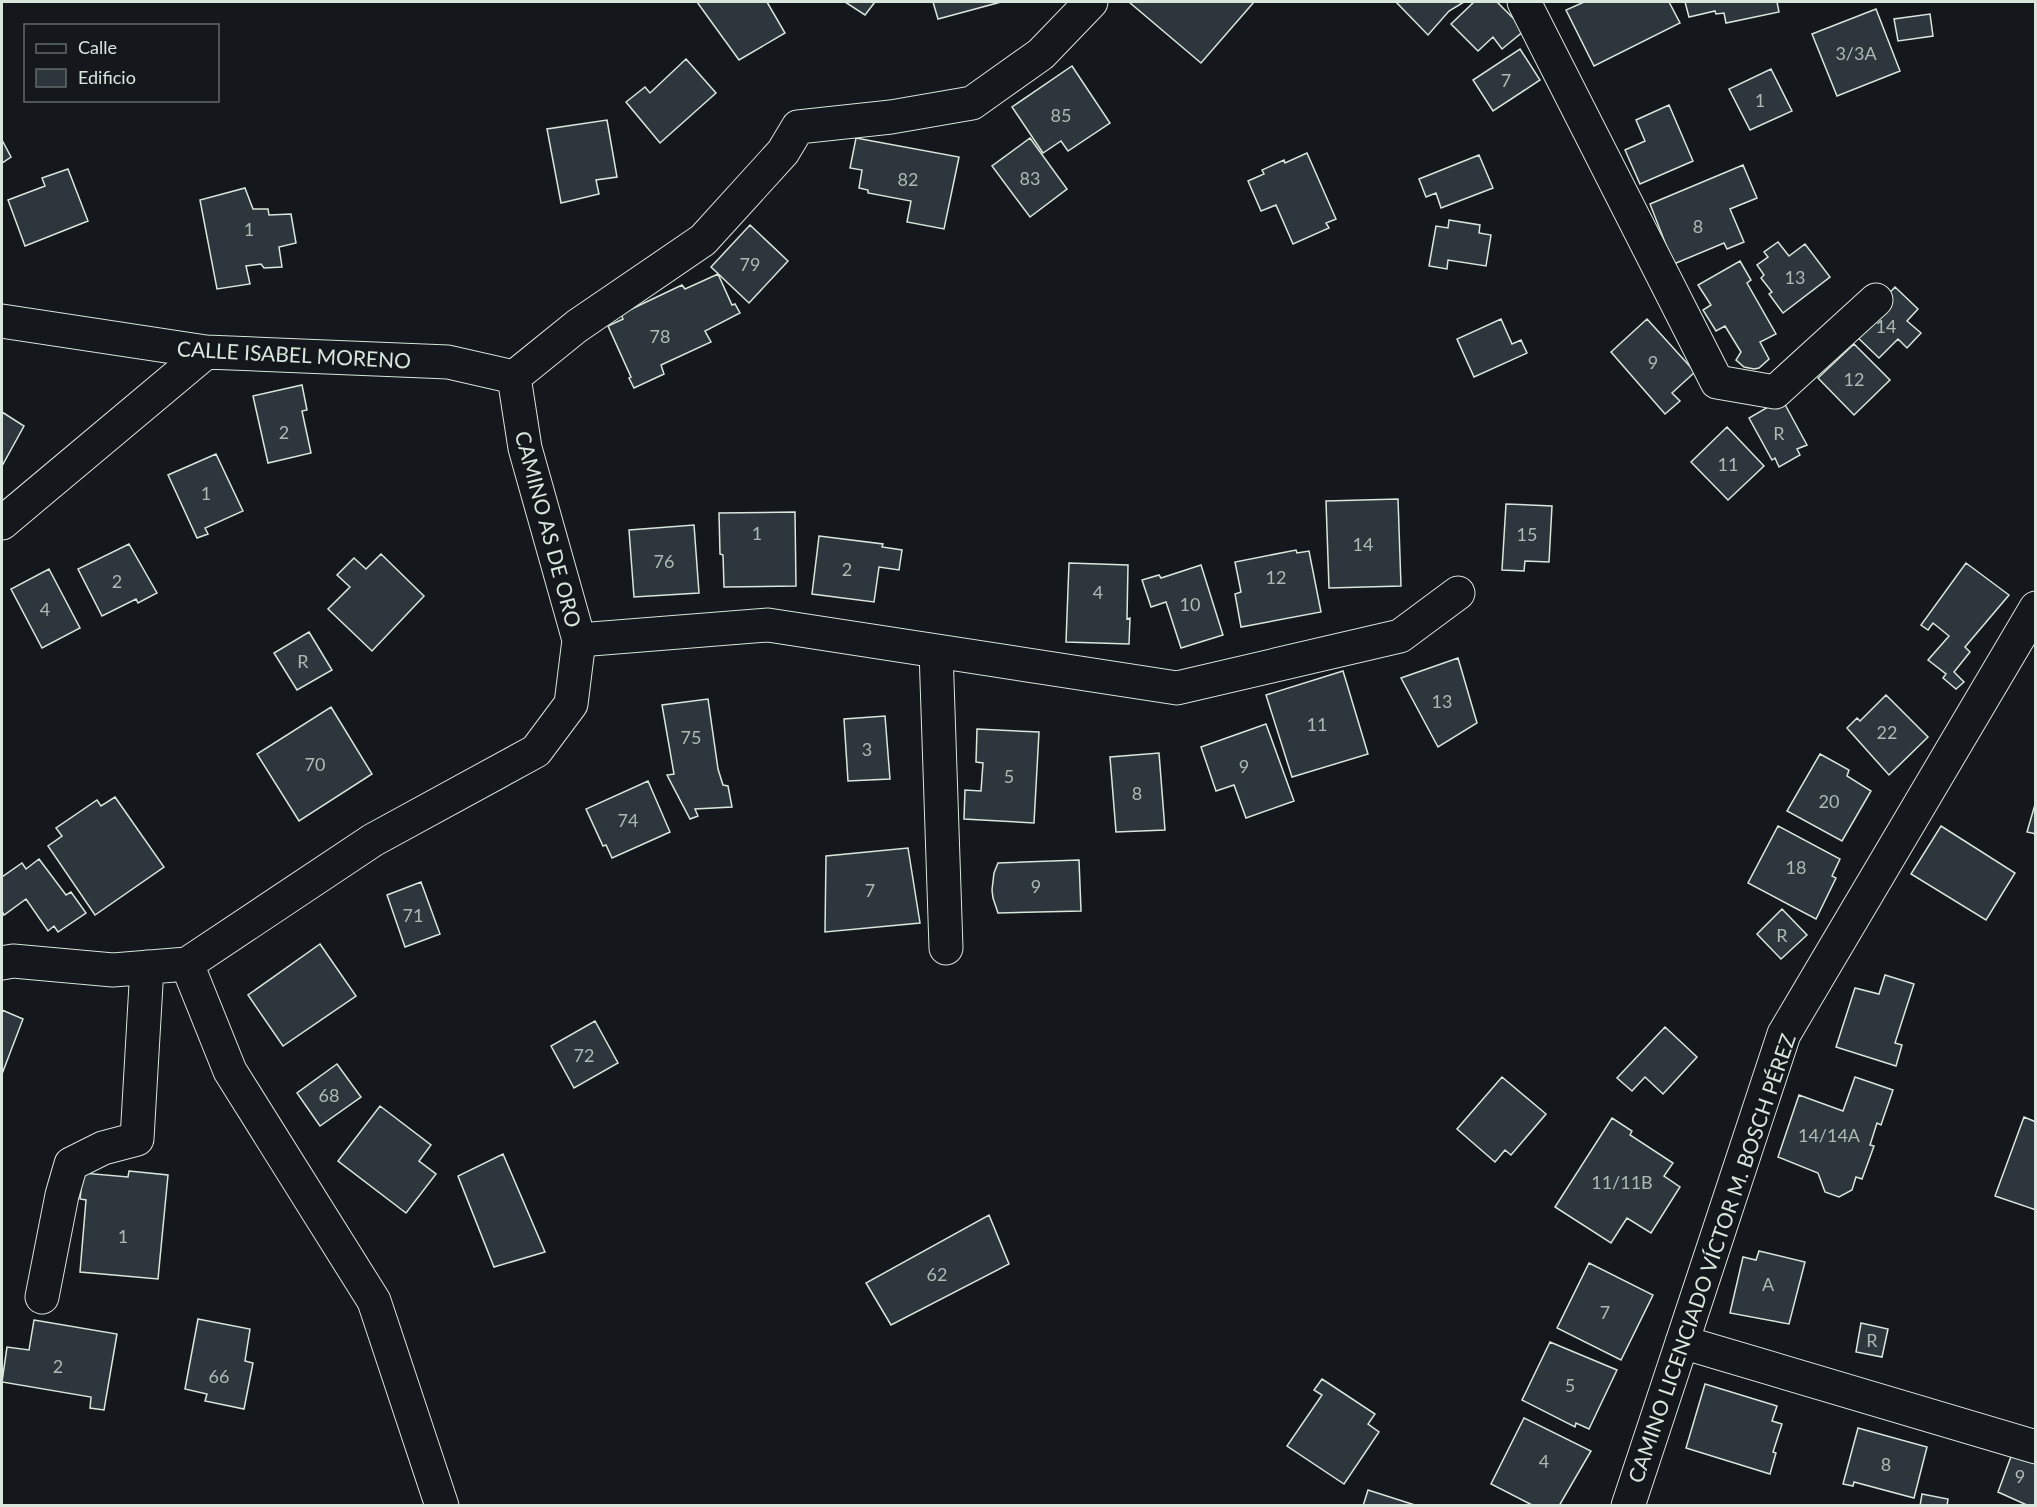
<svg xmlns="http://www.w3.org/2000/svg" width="2037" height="1507" font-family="Lato,sans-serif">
	<rect width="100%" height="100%" fill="#14181c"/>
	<path fill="#2c363c" stroke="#d8e6dc" stroke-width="1.5" d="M697,2h70l18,31 -46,27z
		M845,2h30l-10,13z
		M933,2h68l-63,17z
		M1129,2h125l-53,61z
		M1396,2h68l-15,9 -21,24z
		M1474,2h23l28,28 -23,19 -9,-12 -15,14 -27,-27z
		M1584,2h85l11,21 -86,43 -28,-56z
		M1685,2h92l2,10 -53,11 -2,-10 -8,1 -1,-3 -26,6z
		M1876,9l24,62 -63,25 -25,-62z
		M1930,14l3,22 -35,5 -4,-22z
		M1520,49l20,31 -47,31 -20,-31z
		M686,59l30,34 -56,50 -34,-41 19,-15 5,6z
		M1072,66l38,57 -42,28 -7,-10 -18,12 -31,-46z
		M1771,69l21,42 -42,19 -21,-41z
		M1669,105l24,56 -53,23 -15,-34 20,-9 -9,-21z
		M607,120l10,57 -21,3 3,14 -38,9 -14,-74z
		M856,138l103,19 -15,72 -37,-7 4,-21 -43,-8v-3l-9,-2 3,-18 -12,-2z
		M1030,138l37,51 -37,28 -38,-51z
		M2,140l9,17 -9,6z
		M1307,153l29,66 -10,4 3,5 -36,16 -17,-39 -15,6 -13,-30 16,-7 -2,-4 22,-10 1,3z
		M1479,155l14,33 -52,20 -5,-15 -10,4 -7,-18z
		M1743,165l14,33 -27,11 14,33 -17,7 -3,-6 -55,23 1,-11 -20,-51z
		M68,169l20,52 -63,25 -17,-46 37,-14 -3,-8z
		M245,188l8,21h15l1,6 22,-1 5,29 -17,4 3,20 -18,1 -3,-4 -15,2 4,18 -33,5 -17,-89z
		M1449,220l31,5 -1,8 12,2 -5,31 -38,-6 -1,9 -18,-3 7,-40 12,2z
		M750,225l38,36 -39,42 -38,-36z
		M1778,242l11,14 16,-12 25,33 -47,36 -14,-19 3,-2 -11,-14 3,-3 -7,-10 11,-8 -4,-5z
		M1740,261l11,19 -4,3 29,51 -16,8 9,17 -10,9 -5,1 -10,-2 -8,-7 5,-8 -16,-26 -9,5 -13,-21 8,-5 -13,-20z
		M718,274l14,31 3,-1 5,9 -35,18 6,11 -50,23 3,9 -30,14 -5,-10 2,-1 -23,-51 15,-7 -2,-5 61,-29 3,4z
		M1895,287l23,22 -11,12 14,12 -14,15 -9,-9 -19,19 -27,-26z
		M1501,319l11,25 9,-4 6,13 -53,24 -17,-38z
		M1647,319l48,53 -23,21 8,8 -15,13 -54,-62z
		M1854,344l36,36 -36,35 -36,-37z
		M302,385l5,25 -5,1 9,42 -43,10 -15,-67z
		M1782,399l25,46 -10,4 3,6 -21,12 -4,-9 -3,2 -23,-42z
		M2,412l22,14 -22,40z
		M1727,427l37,39 -36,34 -37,-38z
		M216,454l27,57 -38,17 3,6 -11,4 -29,-63z
		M1398,499l3,87 -72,2 -3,-87z
		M1506,504l46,2 -3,56 -24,-1 -1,10 -22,-1z
		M795,512l1,74 -72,1 -1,-32 -3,-1 -1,-41z
		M694,525l5,68 -65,4 -5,-67z
		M819,536l64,8 -1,3 20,3 -3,20 -20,-3 -5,35 -62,-8z
		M129,544l28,49 -19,10 -2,-4 -34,17 -24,-47z
		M1296,550l1,3 12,-2 12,61 -80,15 -6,-33 6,-2 -6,-30z
		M381,554l43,42 -52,55 -44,-42 22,-22 -13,-12 17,-17 12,11z
		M1069,563l59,2 -1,54 3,-1 -1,26 -63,-2z
		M1966,563l43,32 -44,52 5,5 -16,20 10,10 -8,7 -13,-11 3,-4 -18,-14 21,-24 -16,-13 -5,7 -7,-5z
		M1201,565l22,70 -42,13 -15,-46 -15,5 -9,-27 17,-5 2,3z
		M49,569l31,59 -38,20 -31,-59z
		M309,632l23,38 -35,20 -23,-37z
		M1458,658l19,65 -39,24 -37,-69z
		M1343,671l25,83 -76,23 -26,-82z
		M1886,695l42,42 -39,38 -42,-47 10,-10 3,3z
		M708,699l10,70 5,16 5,1 4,21 -37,2 3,7 -8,3 -23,-44 7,-1 -12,-69z
		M331,707l41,67 -73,47 -42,-67z
		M885,716l5,63 -42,2 -4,-62z
		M1266,724l28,77 -48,17 -12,-33 -18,6 -15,-44z
		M977,729l62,3 -5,91 -70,-4 1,-29 16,1 2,-28 -7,-1z
		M1159,753l6,77 -49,2 -6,-75z
		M1820,754l29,16 -2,6 24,15 -29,50 -55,-30z
		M648,781l22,51 -58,26 -6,-13 -3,1 -17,-37z
		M115,797l49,70 -69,48 -47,-69 14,-10 -6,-8 41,-28 4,6z
		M2036,801v33l-9,-2z
		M1778,826l62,33 -8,17 4,2 -20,41 -68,-36z
		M1941,826l74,47 -29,47 -75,-46z
		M908,848l12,75 -95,9 1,-76z
		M39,859l27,36 5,-3 15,21 -28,19 -4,-6 -6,5 -22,-32 -22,16 -2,-4v-34l20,-14 4,6z
		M1079,860l2,51 -83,2 -5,-15 -1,-8 2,-17 4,-10z
		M421,882l19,52 -35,13 -18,-52z
		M1782,909l25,26 -26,24 -24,-25z
		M320,944l36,52 -73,50 -35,-51z
		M1885,975l29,9 -19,59 7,2 -6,21 -60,-19 19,-59 24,6z
		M2,1010l21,9 -21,55z
		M595,1021l23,42 -44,25 -23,-42z
		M1665,1027l32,30 -34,37 -18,-17 -13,14 -15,-13z
		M337,1064l24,33 -41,29 -23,-33z
		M1502,1077l44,37 -35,41 -6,-5 -10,12 -38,-33z
		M1855,1077l38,13 -12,35 -4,-2 -7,22 4,1 -12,33 -6,-2 -4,13 -13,7 -14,-5 -7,-19 -40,-16 21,-62 44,16z
		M380,1106l51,39 -12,16 17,13 -30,39 -68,-52z
		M2024,1117l12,5v88l-41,-14z
		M1612,1118l20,13 -2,4 43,28 -9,13 16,11 -29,46 -24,-15 -16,25 -56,-36z
		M503,1154l42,98 -51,15 -36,-91z
		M129,1171l39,4 -10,104 -78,-7 6,-72 -6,-1 3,-26 45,4z
		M989,1215l20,49 -118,61 -25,-42z
		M1759,1251l46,11 -16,62 -59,-11 13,-56 13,3z
		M1589,1263l64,32 -32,65 -64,-32z
		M198,1319l52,10 -5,32 8,2 -9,46 -39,-8 2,-7 -22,-5z
		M34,1320l83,14 -13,76 -14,-2 1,-11 -89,-15 5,-35 22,3z
		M1861,1323l27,6 -6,28 -26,-5z
		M1550,1342l67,28 -28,59 -13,-6 -1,4 -53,-27z
		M1322,1379l53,35 -7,10 11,8 -35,52 -57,-38 35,-51 -8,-5z
		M1705,1384l72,22 -5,15 10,3 -9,28 3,1 -6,21 -84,-26z
		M1524,1418l67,33 -32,55h-25l-43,-22z
		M1858,1428l69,19 -13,51 -60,-16 -1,4 -10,-2z
		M2013,1451l23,9v46h-7l-31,-14z
		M1368,1490l50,16h-55z
		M1922,1494l26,5 -1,7h-27z"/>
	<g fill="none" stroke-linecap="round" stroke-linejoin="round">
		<g stroke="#d8e6dc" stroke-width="35">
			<path id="minor" d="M1524,2l193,380 58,10 101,-92
				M2,321l204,31 242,10 66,15
				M2,523l204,-171
				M579,640l189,-15 409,63 223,-52 58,-43
				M936,651l10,297
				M2,963l11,-2 100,9 74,-6 186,-124 163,-89 35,-47 8,-64 -54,-192 -11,-71 63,-51 126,-86 80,-88 15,-25 93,-10 81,-14 69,-49 50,-52
				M187,964l43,107 144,230 68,205
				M42,1297l20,-102 9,-31 32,-16 34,-9 10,-172
				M1682,1342l354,105
				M1628,1506l156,-472 252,-426"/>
		</g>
		<use href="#minor" stroke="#14181c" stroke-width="33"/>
	</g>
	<g text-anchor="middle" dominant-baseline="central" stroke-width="4.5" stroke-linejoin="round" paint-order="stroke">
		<g font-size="18" fill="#adbab4">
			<text x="1856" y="53">3/3A</text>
			<text x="1506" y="80">7</text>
			<text x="1760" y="100">1</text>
			<text x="1061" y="115">85</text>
			<text x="1030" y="178">83</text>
			<text x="908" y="179">82</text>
			<text x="1698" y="226">8</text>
			<text x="249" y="229">1</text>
			<text x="750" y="264">79</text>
			<text x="1795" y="277">13</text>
			<text x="1886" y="326">14</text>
			<text x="660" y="336">78</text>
			<text x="1653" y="362">9</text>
			<text x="1854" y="379">12</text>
			<text x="284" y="432">2</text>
			<text x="1779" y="433">R</text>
			<text x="1728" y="464">11</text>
			<text x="206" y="493">1</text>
			<text x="757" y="533">1</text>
			<text x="1527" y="534">15</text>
			<text x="1363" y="544">14</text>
			<text x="664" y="561">76</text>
			<text x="847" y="569">2</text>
			<text x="1276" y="577">12</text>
			<text x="117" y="581">2</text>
			<text x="1098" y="592">4</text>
			<text x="1190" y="604">10</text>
			<text x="45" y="609">4</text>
			<text x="303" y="661">R</text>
			<text x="1442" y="701">13</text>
			<text x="1317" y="724">11</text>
			<text x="1887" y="732">22</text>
			<text x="691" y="737">75</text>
			<text x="867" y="749">3</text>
			<text x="315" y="764">70</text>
			<text x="1244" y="766">9</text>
			<text x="1009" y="776">5</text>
			<text x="1137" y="793">8</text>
			<text x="1829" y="801">20</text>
			<text x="628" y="820">74</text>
			<text x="1796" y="867">18</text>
			<text x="1036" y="886">9</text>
			<text x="870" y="890">7</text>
			<text x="413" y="915">71</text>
			<text x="1782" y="935">R</text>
			<text x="584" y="1055">72</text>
			<text x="329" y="1095">68</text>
			<text x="1829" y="1135">14/14A</text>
			<text x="1622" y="1182">11/11B</text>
			<text x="123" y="1236">1</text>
			<text x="937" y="1274">62</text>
			<text x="1768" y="1284">A</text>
			<text x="1605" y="1312">7</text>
			<text x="1872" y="1340">R</text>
			<text x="58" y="1366">2</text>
			<text x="219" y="1376">66</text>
			<text x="1570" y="1385">5</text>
			<text x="1544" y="1461">4</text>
			<text x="1886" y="1464">8</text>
			<text x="2020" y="1476">9</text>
		</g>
		<g font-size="21" fill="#d8e6dc" stroke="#14181c">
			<text transform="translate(294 354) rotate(3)">CALLE ISABEL MORENO</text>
			<text transform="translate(549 529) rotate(75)">CAMINO AS DE ORO</text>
			<text transform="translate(1711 1258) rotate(-71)">CAMINO LICENCIADO VÍCTOR M. BOSCH PÉREZ</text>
		</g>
	</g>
	<rect width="2037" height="1507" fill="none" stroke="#d8e6dc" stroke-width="6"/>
	<rect x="24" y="24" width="195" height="78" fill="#14181c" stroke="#626a69" stroke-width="1.5"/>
	<rect x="36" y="44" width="30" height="9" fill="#14181c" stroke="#626a69" stroke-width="1.5"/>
	<text x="78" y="54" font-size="18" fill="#d8e6dc">Calle</text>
	<rect x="36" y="69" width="30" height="18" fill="#2c363c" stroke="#626a69" stroke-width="1.5"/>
	<text x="78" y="84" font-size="18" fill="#d8e6dc">Edificio</text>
</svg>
